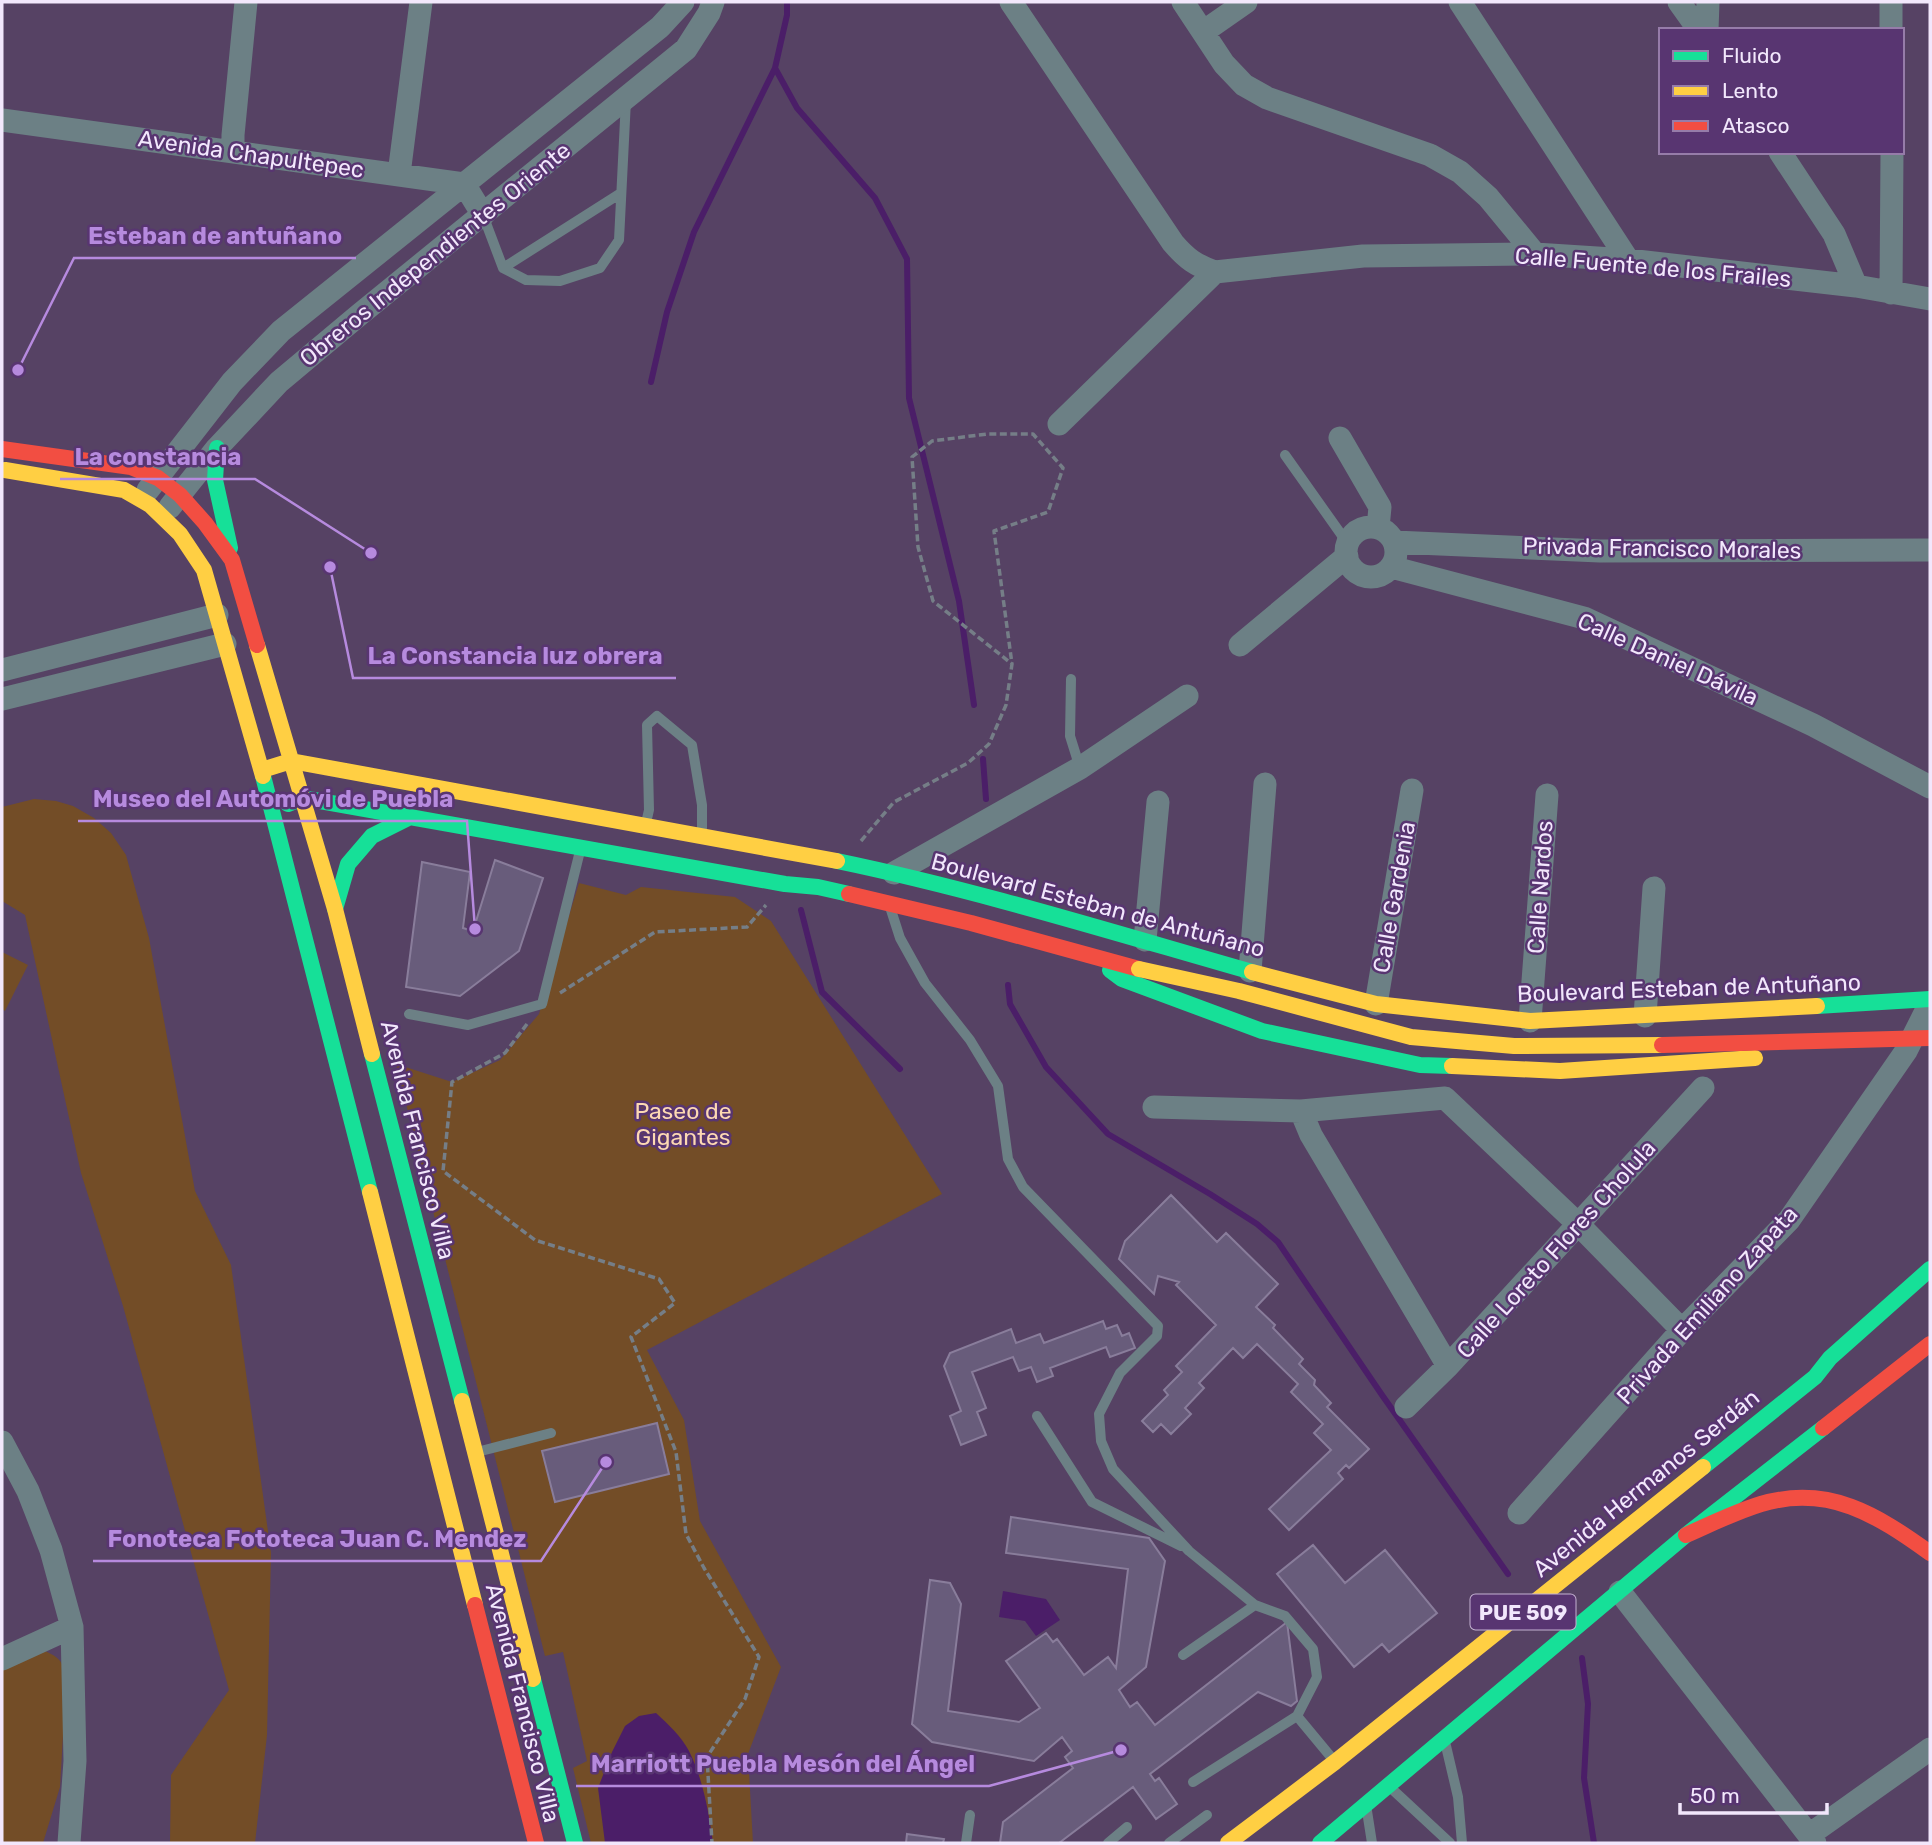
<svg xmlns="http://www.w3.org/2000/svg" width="1932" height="1845" font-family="Rubik,sans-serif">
	<rect width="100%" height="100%" fill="#564264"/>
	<path fill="#734d27" d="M34,799l22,2 17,5 21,12 17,15 15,22 23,83 46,253 36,74 40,288 -4,182 -12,108h-85l1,-68 58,-85 -106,-384 -42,-133 -56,-258 -23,-14v-94z
		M579,883l47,12 15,-8 94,10 36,24 171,273 -295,156 37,70 16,101 81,146 -33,87 5,89h-162l-18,-75 14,-7 -24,-109 -18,4 -149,-592 56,18 48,-22 39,-46z
		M2,952l26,13 -23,46 -3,-2z
		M45,1651c18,8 19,13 21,32l-6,104 -17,56h-41v-178z"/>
	<path fill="#4b1e68" d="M1003,1591l43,8 14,21 -24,16 -11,-15 -26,-4z
		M656,1713c12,11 25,23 33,38 14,28 20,62 24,92h-108l-7,-55 14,-36 13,-26 14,-10z"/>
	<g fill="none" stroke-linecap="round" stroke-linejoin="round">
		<path stroke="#4b1e68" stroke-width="6" d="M787,2v13l-12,53 22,40 78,90 32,61 2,139 50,203 15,104
			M651,382l16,-70 27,-80 81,-164
			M983,759l3,40
			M801,910l21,82 78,77
			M1008,985l2,19 36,63 62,67 102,60 47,30 21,18 104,153 126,179
			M1582,1658l6,46 -4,74 10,65"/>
	</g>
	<path fill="#685c7b" stroke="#897d9b" stroke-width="2" d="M495,860l48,18 -24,73 -59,45 -54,-9 16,-125 48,10 -7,56 10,3z
		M1171,1195l46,47 9,-9 52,51 -22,23 19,18 -2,3 30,31 -4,5 16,16 -1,5 17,18 -4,4 42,42 -20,19 -3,-3 -8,8 5,6 -54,51 -20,-21 62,-59 -17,-17 9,-9 -32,-32 7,-8 -41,-40 -14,14 -10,-10 -34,35 5,5 -19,20 6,6 -20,20 -10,-10 -8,8 -11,-11 26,-26 -4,-5 18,-18 -6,-6 40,-41 -40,-40 3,-3 -21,-6 -4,18 -35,-35 6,-18z
		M1103,1321l3,8 11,-4 5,11 7,-3 6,15 -25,9 -4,-10 -56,21 3,8 -16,6 -6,-15 -12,4 -6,-14 -41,15 14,36 -9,4 9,23 -25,10 -11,-29 11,-5 -17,-45 6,-13 61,-24 5,14 24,-9 4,9z
		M657,1423l12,51 -114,28 -13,-51z
		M1011,1517l138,21 16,23 -19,106 -27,23 11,17 7,-5 18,23 132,-103 10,79 -6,5 -33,-14 -108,82 5,7 4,-3 18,26 -21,15 -23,-32 -74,56h-59l3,-21 70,-54 -8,-11 7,-6 -10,-14 -28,24 -102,-19 -20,-18 18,-144 20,3 11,21 -13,107 71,11 21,-14 -34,-47 40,-28 7,9 4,-3 27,36 24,-18 8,11 12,-99 -122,-16z
		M1313,1545l32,38 40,-33 52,63 -48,39 -7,-8 -28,23 -77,-93z
		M907,1834l37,5 -1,4h-37z"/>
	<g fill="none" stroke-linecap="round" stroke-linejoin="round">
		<path stroke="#757e87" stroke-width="3.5" stroke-dasharray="7 3.5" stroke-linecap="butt" d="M861,841l33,-39 74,-39 21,-19 17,-39 6,-41 -18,-133 54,-19 15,-44 -30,-34h-46l-55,7 -20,16 6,90 15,54 79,63
			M560,993l95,-61 92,-5 19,-22
			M527,1024l-22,29 -53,29 -9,89 92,69 124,39 16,24 -44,34 45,115 10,82 18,34 55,89 -14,42 -38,58 5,86"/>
		<path stroke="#6c8085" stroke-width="10" d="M483,215l20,53 23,12 34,1 40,-13 19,-28 7,-140
			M503,268l118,-75
			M1285,455l63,89
			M1071,679l-1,57 10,32
			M646,823l3,-13 -2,-85 10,-9 35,29 10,60v28
			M891,910l9,28 25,45 45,57 28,46 10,73 15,28 135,139 -1,10 -37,37 -21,41 2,27 12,28 76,82 66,54
			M409,1014l59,11 74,-21 38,-153
			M1037,1416l55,86 89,44
			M477,1452l74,-19
			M1183,1655l72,-50 30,11 28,33 4,28 -20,39 -104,66
			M1297,1716l34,41
			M1446,1746l12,51 4,46
			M1393,1790l57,53
			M1367,1811l5,32
			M966,1843l4,-28
			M1108,1843l19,-16
			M1169,1843l38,-28"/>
		<path stroke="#6c8085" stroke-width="23" d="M1011,2l162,241c14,16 22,22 42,29
			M1183,2l41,62 20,21 23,13 163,57 30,17 28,25 47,57
			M1460,2l168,258
			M1679,2l20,28
			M1891,2v28
			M1707,30l1,-28
			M1203,32l43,-30
			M2,120l462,64 19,31
			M233,152v-17l13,-133
			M1780,152l54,82 22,52
			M399,174l22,-172
			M1891,293l1,-141
			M1059,424l156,-152 148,-16 172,-2 93,6 228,26 74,13
			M1340,438l40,69 -2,21
			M148,490l84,-108 49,-51 379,-304 23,-25
			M170,507l47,-59 62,-66 80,-67 327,-266 23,-36 4,-11
			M1346 552a25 25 0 1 1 50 0a25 25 0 1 1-50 0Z
			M1394,542l206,9 330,-1
			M1391,567l193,51 229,107 117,62
			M1240,645l107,-89
			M2,670l215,-55
			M2,699l223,-55
			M894,873l186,-105 107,-72
			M1145,940l13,-138
			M1250,971l15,-187
			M1376,1004l36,-214
			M1645,1016l9,-128
			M1530,1021l17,-226
			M1154,1107l147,4
			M1448,1366l-137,-231 -10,-24 144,-13 133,126 104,106
			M1406,1407l42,-41 255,-278
			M2,1442l26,49 23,59 21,77 3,134 -6,82
			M1519,1513l163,-183 107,-110 117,-169 24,-48
			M1620,1592l195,251
			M2,1659l70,-32
			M1809,1835l121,-86"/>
		<path stroke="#16e098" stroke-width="16" d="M217,448l-2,32 15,68
			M263,776l107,416
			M288,804l15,-6 482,86 33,3 31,7
			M837,861c140,29 278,72 415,111
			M335,909l13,-45 24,-28 38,-19
			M1110,970l12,9 140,52 158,34 32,1
			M1817,1006l113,-7
			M372,1054l90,347
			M1703,1467l112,-90 15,-19 100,-89
			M533,1679l42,164
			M1320,1843l366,-308 137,-107"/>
		<path stroke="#ffcf43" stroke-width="16" d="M5,470l119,20 26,15 30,29 24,36 59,206
			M257,645l78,264 37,145
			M262,770l29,-9 546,100
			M1252,972l124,32 154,17 287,-15
			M1452,1066l108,5 195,-13
			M370,1192l105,413
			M462,1401l71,278
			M1228,1843l107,-81 368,-295"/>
		<path stroke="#f24e42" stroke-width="16" d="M2,449l129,18 27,11 22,17 25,28 27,37 25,85
			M849,894l122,29 168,46
			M1823,1428l107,-84
			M1686,1535c25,-11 49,-23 75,-31 68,-20 116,11 169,49
			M475,1605l61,238"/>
		<path stroke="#ffcf43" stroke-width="16" d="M1139,969l100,22 172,46 103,9 148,-1"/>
		<path stroke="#f24e42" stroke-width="16" d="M1662,1045l268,-7"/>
	</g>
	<g text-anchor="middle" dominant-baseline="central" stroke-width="5" stroke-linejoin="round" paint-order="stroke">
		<rect fill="#583571" stroke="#c4b2d2" stroke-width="2" x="1470.5" y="1594.5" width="105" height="35" rx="5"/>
		<g font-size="21" font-weight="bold" fill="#f2e7fc">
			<text x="1523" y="1612">PUE 509</text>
		</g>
		<g font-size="23" fill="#f2e7fc" stroke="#583571">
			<text transform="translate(251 154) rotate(8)">Avenida Chapultepec</text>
			<text transform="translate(435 254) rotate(-39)">Obreros Independientes Oriente</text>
			<text transform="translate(1653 267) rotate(5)">Calle Fuente de los Frailes</text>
			<text transform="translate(1662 548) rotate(1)">Privada Francisco Morales</text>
			<text transform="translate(1668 659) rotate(24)">Calle Daniel Dávila</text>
			<text transform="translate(1540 887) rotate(-86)">Calle Nardos</text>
			<text transform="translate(1394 897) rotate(-80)">Calle Gardenia</text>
			<text transform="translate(1098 905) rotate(15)">Boulevard Esteban de Antuñano</text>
			<text transform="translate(1689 988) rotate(-2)">Boulevard Esteban de Antuñano</text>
			<text transform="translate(418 1140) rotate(76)">Avenida Francisco Villa</text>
			<text transform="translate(1556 1249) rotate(-48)">Calle Loreto Flores Cholula</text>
			<text transform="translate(1707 1305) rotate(-48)">Privada Emiliano Zapata</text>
			<text transform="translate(1646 1483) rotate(-39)">Avenida Hermanos Serdán</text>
			<text transform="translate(523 1703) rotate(76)">Avenida Francisco Villa</text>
		</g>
		<g font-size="23" fill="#fdd9b2" stroke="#583571">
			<text x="683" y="1111">Paseo de<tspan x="683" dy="26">Gigantes</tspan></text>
		</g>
	</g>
	<path fill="none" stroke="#b68ade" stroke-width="2.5" d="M18 370L74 258H356M371 553L255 479H60M330 567L353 678H676M475 929L467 821H78M606 1462L541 1561H93M1121 1750L989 1786H576"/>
	<g fill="#b68ade" stroke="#583571" stroke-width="2.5">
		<circle cx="18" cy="370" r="7"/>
		<circle cx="371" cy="553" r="7"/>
		<circle cx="330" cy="567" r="7"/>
		<circle cx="475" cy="929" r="7"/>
		<circle cx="606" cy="1462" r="7"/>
		<circle cx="1121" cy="1750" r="7"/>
	</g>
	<g font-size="24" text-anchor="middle" font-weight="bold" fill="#b68ade" stroke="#583571" stroke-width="5" stroke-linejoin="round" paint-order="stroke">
		<text x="215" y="244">Esteban de antuñano</text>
		<text x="158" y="465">La constancia</text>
		<text x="515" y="664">La Constancia luz obrera</text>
		<text x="273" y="807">Museo del Automóvi de Puebla</text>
		<text x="317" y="1547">Fonoteca Fototeca Juan C. Mendez</text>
		<text x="783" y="1772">Marriott Puebla Mesón del Ángel</text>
	</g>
	<rect width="1932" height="1845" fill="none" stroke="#f2e7fc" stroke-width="7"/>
	<rect x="1659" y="28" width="245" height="126" fill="#583571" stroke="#967ca9" stroke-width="2"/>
	<rect x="1673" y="51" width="35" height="10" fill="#16e098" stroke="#967ca9" stroke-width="2"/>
	<text x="1722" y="63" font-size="21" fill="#f2e7fc">Fluido</text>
	<rect x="1673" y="86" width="35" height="10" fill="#ffcf43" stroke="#967ca9" stroke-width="2"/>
	<text x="1722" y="98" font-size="21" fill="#f2e7fc">Lento</text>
	<rect x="1673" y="121" width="35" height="10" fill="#f24e42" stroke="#967ca9" stroke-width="2"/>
	<text x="1722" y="133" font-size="21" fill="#f2e7fc">Atasco</text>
	<path d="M1680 1803v10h147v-10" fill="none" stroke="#f2e7fc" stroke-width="3.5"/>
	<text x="1690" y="1803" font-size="21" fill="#f2e7fc" stroke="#583571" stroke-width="5" paint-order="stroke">50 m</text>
</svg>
